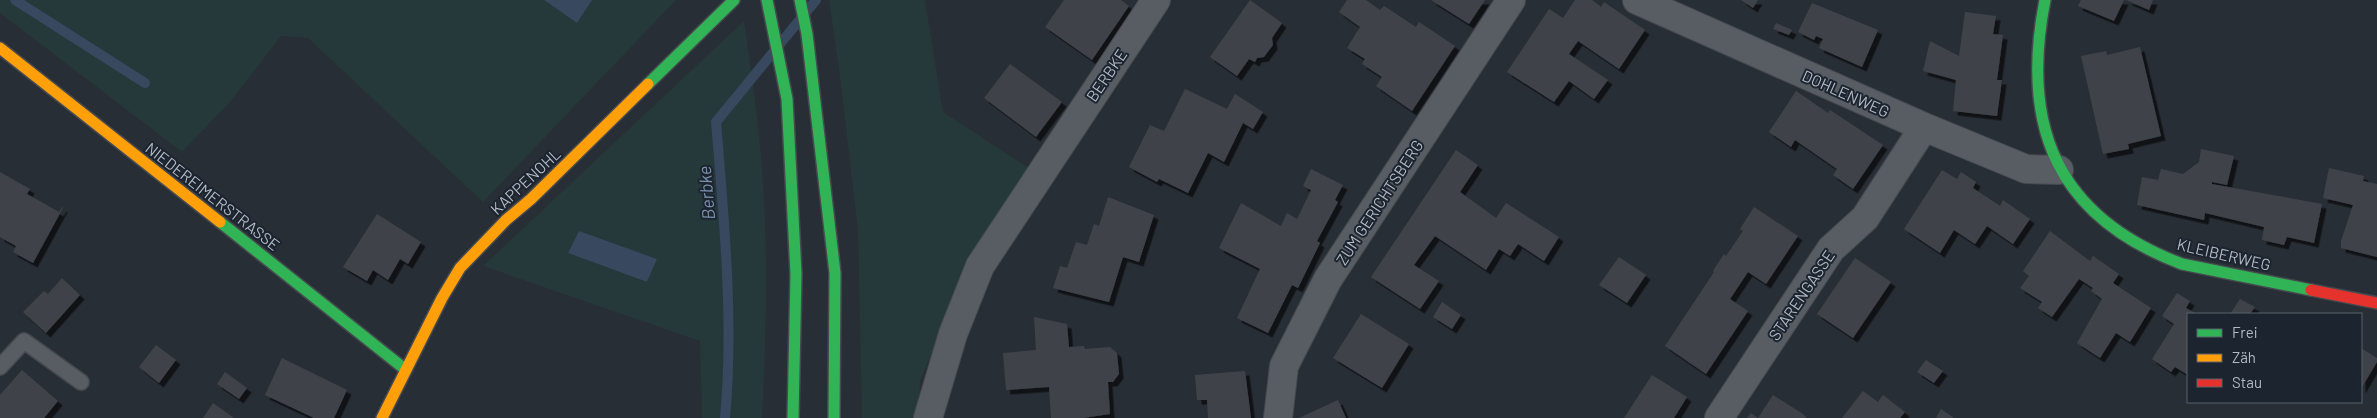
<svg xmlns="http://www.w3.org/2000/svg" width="2377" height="418" font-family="Barlow,sans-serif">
	<defs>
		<filter id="shadow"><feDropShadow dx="4.5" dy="4.5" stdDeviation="0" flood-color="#0009"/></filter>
	</defs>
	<rect width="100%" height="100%" fill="#282e35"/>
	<path fill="#25383a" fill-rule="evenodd" d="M0,0h676l-193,202 -175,-164 -27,-2 -51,66 -48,50 -182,-139z
		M829,0h96l18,112 87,57 -54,80 -56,132 -2,37h-56l-4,-188 -19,-162z
		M744,21c5,35 10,70 14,105 11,97 9,195 4,292h-60l-2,-77 -217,-75zM579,232l78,27 -10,23 -79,-29z"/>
	<path fill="#37485f" d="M544,0h48l-15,23z
		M579,231l78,28 -10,23 -79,-29z"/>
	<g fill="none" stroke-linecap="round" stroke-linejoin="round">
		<path stroke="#37485f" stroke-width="10" d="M15,0l130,83
			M725,418c9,-97 -1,-199 -9,-296l100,-122"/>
	</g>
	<path fill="#3f434a" filter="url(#shadow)" d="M1064,0h57l8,6 -37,54 -47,-33z
		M1250,0l32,23 -10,15 1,7 -9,12 -7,1 -2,4 -6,-3 -12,17 -27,-19z
		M1347,0h19l14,10 4,-4 32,21 3,-5 36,24 -43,65 -36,-25 6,-9 -20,-13 3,-5 -18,-11 13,-21 -21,-15z
		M1431,0h54l-16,24z
		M1575,0h17l9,7 3,-5 41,28 -26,39 -41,-28 -9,13 39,26 -14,19 -25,-18 -15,21 -47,-30 42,-63 14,9z
		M1741,0h17l-5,8z
		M2081,0h43l-10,21 -36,-15z
		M2126,0h27l-4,10z
		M1812,3l66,27 -16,37 -43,-19 4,-9 -7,-3 -2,4 -16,-8z
		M1965,12l31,4 -3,18 10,1 -6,45h5l-5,36 -44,-5 3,-31 -33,-9 7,-30 29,15z
		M1776,23l16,7 -3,5 -16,-6z
		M2140,47l21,89 -33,8 1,5 -26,5 -22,-98 25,-5 1,4z
		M1010,64l52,38 -26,35 -52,-39z
		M1185,89l42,20 8,-15 28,18 -10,17 -10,-6 -19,39 -16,-9 -20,40 -29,-14 -2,3 -28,-15 21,-42 14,6z
		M1796,91l32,22 2,-3 53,35 -30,44 -20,-14 4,-6 -42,-29 -4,7 -22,-15z
		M2201,149l33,7 -7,29 -15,-3v2l110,20 -8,39 -27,-6 -3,8 -22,-5 2,-13 -59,-14 -1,7 -67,-15 5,-28 16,3 3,-11 22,5 16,-12z
		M1456,150l22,15 -18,27 36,26 10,-15 53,34 -15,24 -26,-17 -8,12 -11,-7 -13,21 -51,-34 -21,29 25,16 -19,28 -49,-32z
		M2329,168l35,8 -1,5 14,3v73l-36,-9v-7l12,-36 -30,-7z
		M1311,169l32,16 -8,15 3,2 -21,39 3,2 -22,45 -6,-3 -24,48 -31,-15 23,-49 -41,-21 22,-45 40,23 6,-13 10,6 14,-29 -8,-4z
		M1942,170l15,9 4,-7 15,10 -3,6 27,18 3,-6 27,19 -17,25 -26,-18 -12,18 -21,-14 -14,23 -36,-24z
		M0,172l30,17 -3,5 32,18 3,-5 1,1 -30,55 -20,-11 3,-6 -16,-9z
		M1108,197l46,18 -15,47 -16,-5 -14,45 -56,-14 7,-22 7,2 9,-26 11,3 7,-21 5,2z
		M1754,207l44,29 -32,48 -18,-12 -18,27 18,12 -42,63 -41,-28 49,-74 -1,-1 11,-17 2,2 17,-25 -3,-2z
		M377,214l44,28 -13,22 -8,-5 -12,21 -15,-10 -6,11 -24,-14z
		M2050,231l40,30 3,-5 26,18 -6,9 38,25 -21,34 -14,-9 -16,25 -23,-15 25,-44 -11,-8 2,-3 -14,-9 -27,38 -14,-9 4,-6 -22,-14 9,-12 -6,-5z
		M1619,257l27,18 -19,28 -28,-18z
		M1855,258l36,24 -38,56 -36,-24z
		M62,278l18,17 -34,38 -23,-21 21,-21 4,3z
		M2177,293l13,8 -4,7 11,6h-9v61l-13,-8 -4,5 -19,-13 22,-35 -12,-8z
		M2240,299l15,8 -5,7h-20z
		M1442,302l19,13 -9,14 -19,-12z
		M1361,314l48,30 -27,44 -49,-30z
		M1034,317l33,7 2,23 15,-1 1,3 25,-2 7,6 2,21 -6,8h-5l2,32 -27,4h-32l-2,-31 -43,3 -3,-37 33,-3z
		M156,345l20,15 -17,23 -20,-16z
		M2361,348l16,10v4l-16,27z
		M282,358l65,32 -13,28h-20l-49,-23z
		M1926,360l17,11 -9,12 -17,-11z
		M22,370l36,31 -14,17h-44v-23z
		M1245,371l6,47h-43l-1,-18h-10l-2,-25z
		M225,372l22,16 -8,11 -22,-15z
		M1652,375l35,22 -13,21h-50z
		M1863,391l15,11 5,-7 22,17 -5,6h-58z
		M1773,395l30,19 4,4h-49z
		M1338,400l8,18h-47z
		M213,403l21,15h-31z
		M1941,409l13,9h-18z
		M1751,413l7,5h-11z"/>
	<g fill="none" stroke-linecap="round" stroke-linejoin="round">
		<g stroke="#464a50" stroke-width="18">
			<path id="lane" d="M0,367l24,-26 57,41"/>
		</g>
		<g stroke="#464a50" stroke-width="30">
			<path id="street" d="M1637,0l287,127 102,42 33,1
				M928,418l25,-84 27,-68 176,-266
				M1278,418l6,-52 44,-87 183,-279
				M1719,418l112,-169 34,-31 59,-91"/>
		</g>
		<g stroke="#464a50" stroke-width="14">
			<path id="fast" d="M767,0l20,99 9,175 -3,144
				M800,0l7,34 28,239 -1,145
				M2045,0c-25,127 12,217 137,264l129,26
				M648,84l86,-84
				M220,222l186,148"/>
		</g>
		<g stroke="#464a50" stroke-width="14">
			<path id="slow" d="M0,48l220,174
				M382,418l60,-120 18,-30 46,-48 25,-21 117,-115"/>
		</g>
		<g stroke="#464a50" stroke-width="14">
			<path id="jam" d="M2311,290l66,13"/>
		</g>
		<use href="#lane" stroke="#585c63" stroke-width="15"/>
		<use href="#street" stroke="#585c63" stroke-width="28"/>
		<use href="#fast" stroke="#30b455" stroke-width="11"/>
		<use href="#slow" stroke="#ff9f0a" stroke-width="11"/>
		<use href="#jam" stroke="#e5322d" stroke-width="11"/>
	</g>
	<g text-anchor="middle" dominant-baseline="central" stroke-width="4" stroke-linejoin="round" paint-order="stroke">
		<g font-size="16" fill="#b2bac6" stroke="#1c242f">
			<text transform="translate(1106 75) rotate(-56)">BERBKE</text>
			<text transform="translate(1846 93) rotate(24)">DOHLENWEG</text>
			<text transform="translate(525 181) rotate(-43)">KAPPENOHL</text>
			<text transform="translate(213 196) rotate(38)">NIEDEREIMERSTRASSE</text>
			<text transform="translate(1379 202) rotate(-57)">ZUM GERICHTSBERG</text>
			<text transform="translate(2224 254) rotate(13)">KLEIBERWEG</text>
			<text transform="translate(1801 295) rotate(-56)">STARENGASSE</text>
		</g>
		<g font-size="18" font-style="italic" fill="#7b91ad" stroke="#1c242f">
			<text transform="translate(706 193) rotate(-95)">Berbke</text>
		</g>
	</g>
	<rect x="2187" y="313" width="175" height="90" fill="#1c242f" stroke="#58606b"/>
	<rect x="2197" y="329" width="25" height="8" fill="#30b455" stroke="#58606b"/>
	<text x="2232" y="338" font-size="15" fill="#b2bac6">Frei</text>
	<rect x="2197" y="354" width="25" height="8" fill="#ff9f0a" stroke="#58606b"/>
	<text x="2232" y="363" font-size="15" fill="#b2bac6">Zäh</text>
	<rect x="2197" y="379" width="25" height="8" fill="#e5322d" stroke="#58606b"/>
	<text x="2232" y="388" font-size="15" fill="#b2bac6">Stau</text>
</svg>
